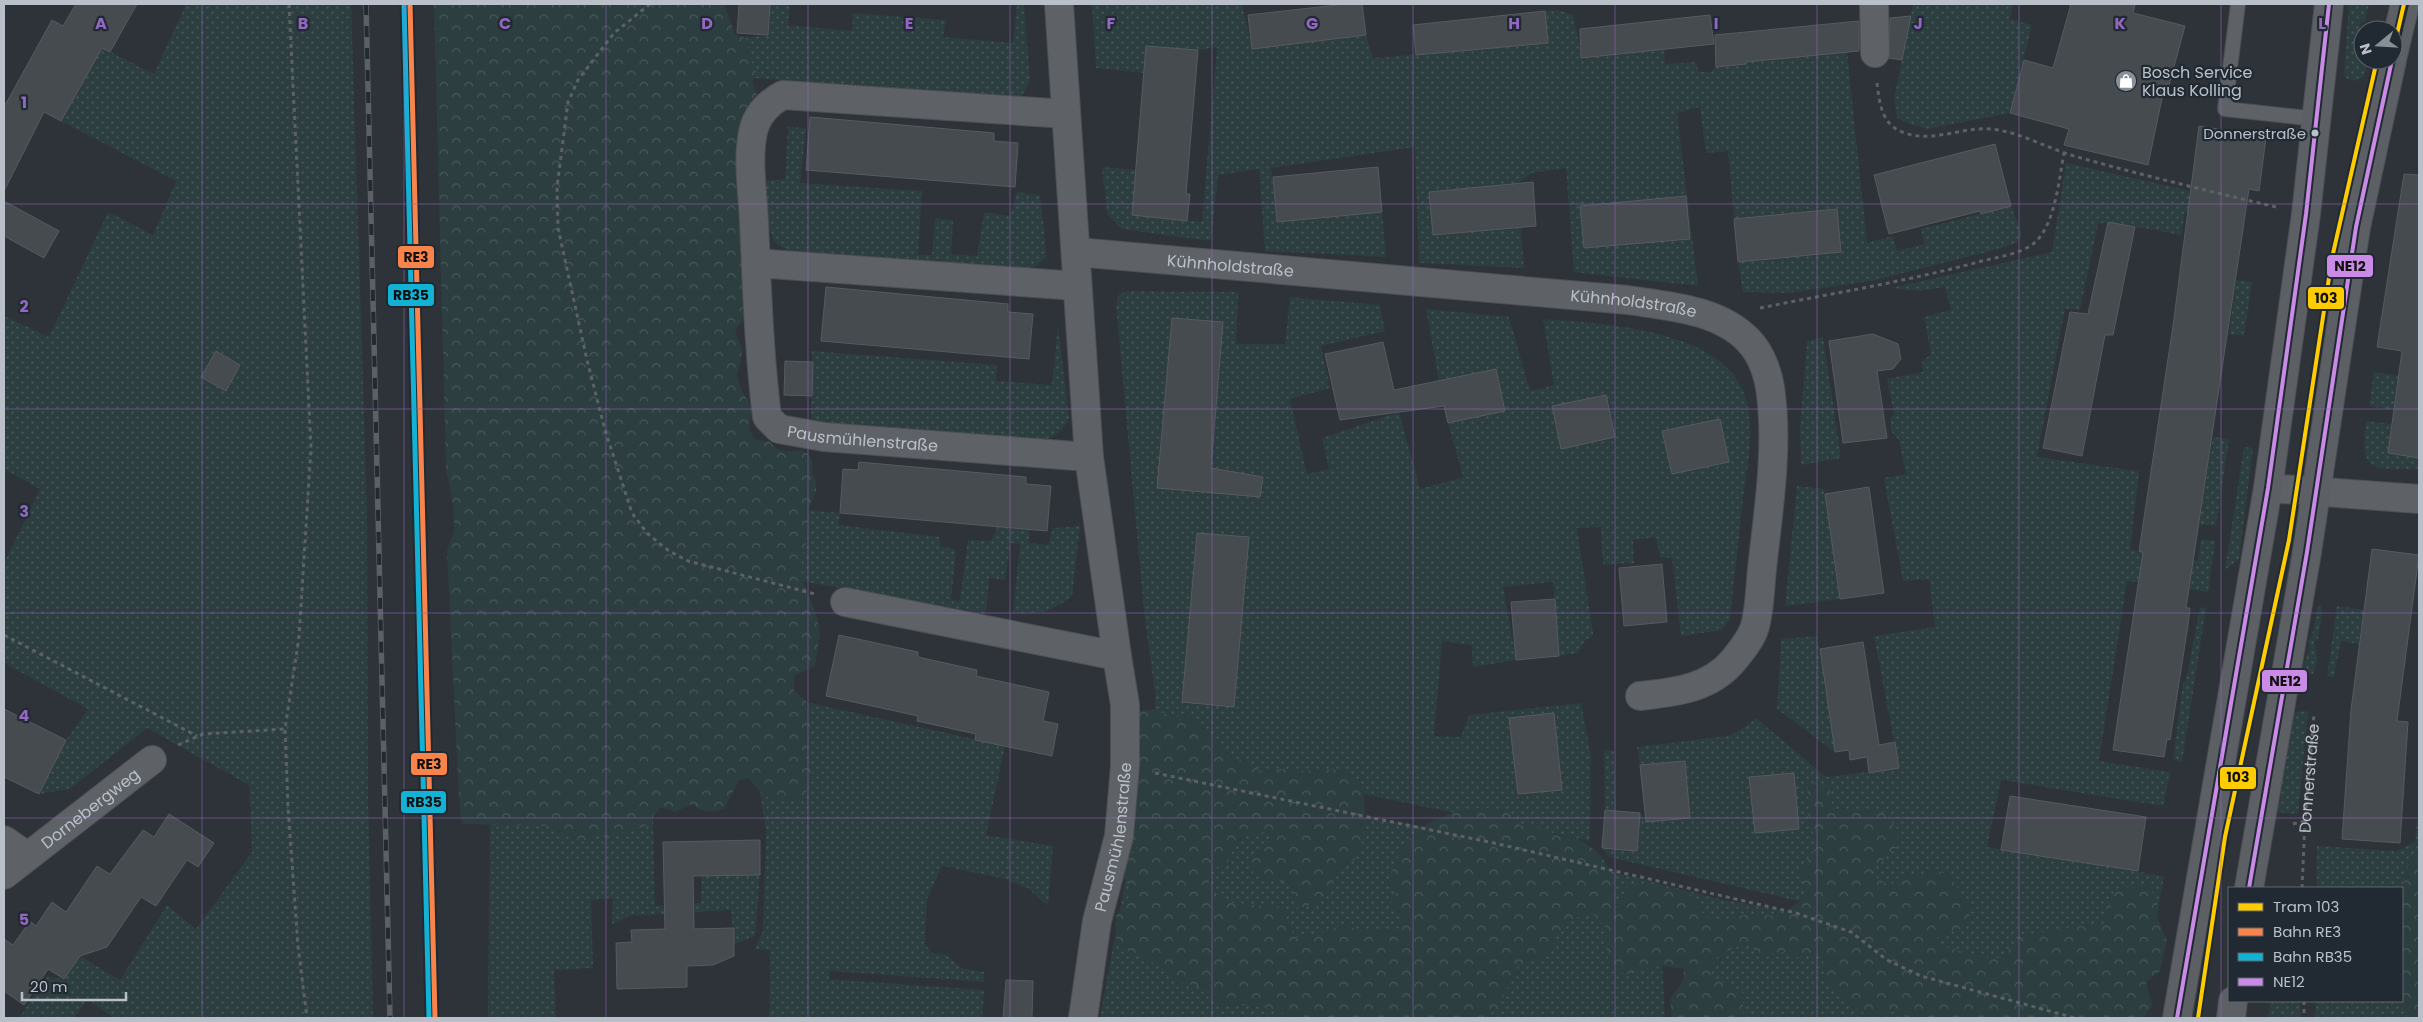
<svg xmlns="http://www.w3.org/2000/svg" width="2423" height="1022" font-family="Poppins,sans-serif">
	<defs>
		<pattern id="green-dots" width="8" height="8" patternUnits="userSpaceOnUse" patternTransform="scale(1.25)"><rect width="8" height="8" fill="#2c3e3f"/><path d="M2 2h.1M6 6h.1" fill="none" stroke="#485859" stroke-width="1.8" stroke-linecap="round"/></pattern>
		<pattern id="forest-crowns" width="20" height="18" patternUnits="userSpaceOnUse" patternTransform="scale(1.25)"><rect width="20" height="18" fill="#2c3e3f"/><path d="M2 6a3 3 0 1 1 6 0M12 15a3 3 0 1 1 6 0" fill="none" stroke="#485859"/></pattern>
	</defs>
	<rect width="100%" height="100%" fill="#2e3339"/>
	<path fill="url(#green-dots)" d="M186,4h165l16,504 1,290 5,220h-260l-25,-19 -14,19h-55l28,-41 17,2 16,-23 40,24 47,-75 29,24 56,-77 -3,-67 -102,-57 -77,61 -31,5 27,-54 22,-31 -84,-46v-100l36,-74 -36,-20v-153l45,21 59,-125 45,23 23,-54 -115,-60 38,-75 55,28z
		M770,4h20l-2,21 64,6 1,-18 93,7 -3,17 70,6 4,-39h7l6,75 -5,12 -6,7h-8l-267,-21 -16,-37 40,-5z
		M1092,4h150l10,45 114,-14 7,23 175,-15 -3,-32 13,-1 15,5 8,38 83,-4 1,15 31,-2 3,10h12l5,-7 1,2 29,-3v-2l101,-10 20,191 26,-7 4,15 27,-7 -3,-15 90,-23 11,29 -6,8 -25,8 -120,30 -83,12 -45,-1 -5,-30 102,-10 -3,-43 -103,10 -6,-68 -22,2 -6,-46 -23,6 21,173 -124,-14 -8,-104 -34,5 -15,11 7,84 -105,-5 -4,-116 -144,21 6,54 105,-10 4,45 -121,-6 -6,-82 -41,6 -7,66 -90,-12 -14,-15 -5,-47 34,3 -4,45 70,7 15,-175 -16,3 -55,-4 -2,27 -48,-5z
		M1913,4h100l-3,15 22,6 -22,88 -83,16 -26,-8 -4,-4 -3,-18z
		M2349,4h20l-4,18 -4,-1 -5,22 4,1 -3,12 6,4h6l-5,17 -9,4 -9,-3 -2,-6z
		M788,127l18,1 -6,55 122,8 -4,64h14l3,-37 18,3 -2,33 26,2 7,-44 26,4 7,-24 23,3 7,62 -16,12 -244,-19 -13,-8 -5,-14 -4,-47 20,-2z
		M2066,163l116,26 33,11 6,16 -36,-4 -4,23 -72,-13 -11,2 -18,86 -15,-1 -28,148 102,14 -9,79 68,11 3,-22 14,2 -7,51 -81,-11 -28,180 71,11 -7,34 -162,-26 -14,67 177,29 -26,142 -335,-116 -194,-45 -7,-9 3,-38 -1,-60 10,1 2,60 24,2 6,9 44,-5 -5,-56 -45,4 -3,-18 90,-11 15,-7 14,-11 70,59 73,-9 -25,-132 61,-9 -6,-48 -26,2 -19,-103 22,-4 -7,-34 -8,-9 -1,-11 4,-6 -7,-35 36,-7 -1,-10 9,-8 -7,-37 27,-7 -6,-23 -27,4 -27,-3 161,-36z
		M2236,280l16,2 -8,54 -15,-2z
		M1128,291l110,1 -2,52h49l5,-47 90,8 5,26 -64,15 9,42 -40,11 17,75 22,-5 -7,-31 77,-26 21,77 43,-12 -15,-54 56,-12 -8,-42 -57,12 -13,-72 83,8 21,74 24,-6 -11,-66c54,4 152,9 189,54 8,9 14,23 16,34 6,30 -1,61 -5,91 -4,40 -9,80 -13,121l-8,11 -41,6 -9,-78 -12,-1 -4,-20 -23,3 1,23 -31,2 -2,-38 -24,1 16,106 -9,8 -6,11 -19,3 -6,-74 -50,5 13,73 -43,7 -1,-22 -30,-4 -8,95 27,1 8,-22 112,-12 10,52 -1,86 -227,-47 -209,-40 1,-61 -11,-81 -28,-308 3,-10z
		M1058,326l11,92c-6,13 -12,18 -27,22l-231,-16 1,-73 185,14 -1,16 56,4z
		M1823,337l18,121 -40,7 -1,-37 7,-87z
		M2374,372l24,4 -5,34 -24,-4z
		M2366,421l26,3 -4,29 31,5v12c-46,-2 -60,5 -53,-49z
		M2213,437l16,2 -13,87 -17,-2z
		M2244,447l9,1 -14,111 -14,11z
		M1797,486l27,3 16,110 -55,7z
		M770,507l70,6 -2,12 102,12v9l16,4 -5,50 9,1 8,-61 23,1 6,-14 33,3 -1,13 19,2 5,-17 27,-2 -8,70c-20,16 -34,19 -59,17l7,-69 -10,-1 -5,37 -16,-2 -3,36 -213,-38z
		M2321,605c3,10 -2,23 -3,35l-4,2c4,12 4,22 -1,32l-7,-1 -2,2 -2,-9 8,-17 -2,-8 4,-5 6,-30z
		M2337,606l27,4 -5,34 -18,-3 -7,36 -7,-1z
		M2200,607l6,1 -24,154 -9,-2 10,-77 3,-2z
		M1817,636l18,116 -58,-43 4,-70z
		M779,696l226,50 -19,89 67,11 -5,60 -20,-18 -23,-9 -63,-13 -15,33 -2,45 7,9 13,1 17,14 22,4v10l-154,-11 -1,8 155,11 -2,28h-213l1,-68 -15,-1 8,-18 3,-99 -11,-71z
		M2308,711l-10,103 -22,-2 18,-100z
		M652,777l3,129 46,-3 1,-31 58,3 -5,61 -21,8 -3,-34 -102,6 -17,8 1,-26 -22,2 2,68 -39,2 2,48h-68l2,-234z
		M1138,783l297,45 147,67 80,63 3,60h-565l30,-162z
		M2419,819v199h-105l2,-17h86v-113h-85v-42l80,5 18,-9 2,-21z
		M1589,866l135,34 56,10 37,21 254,87h-354l-18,-78 -86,-27z
		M2271,1001h29l1,17h-33z"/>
	<path fill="url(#forest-crowns)" d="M434,4h290l11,30 12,5 2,17 8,17 -5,9c8,20 20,47 11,67l-17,98 -6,7c6,16 12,48 4,63 -2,5 -6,9 -9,13l7,19 -1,11 -4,14 3,13 12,22 -3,19 5,11 16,3 7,7 9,3 14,-2 8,4 4,8v12l4,7v10l-7,17 -1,28 -6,20 -1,21 16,40 3,17 -5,32 -21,10v15l14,12 4,12 -8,43 9,14 -10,29c-9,-2 -17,0 -25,0 -13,-1 -22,-15 -30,-23l-9,2 -15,29c-13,4 -21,4 -32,-5l-17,8 -14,-5 -8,9 -1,8 -46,14 -8,-4 -15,7 -14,-4 -19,-11 -88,-2 -3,-24 -12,-250 7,-19 -1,-26 -7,-36z
		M1154,709l20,9 14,-4 39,42 20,6 15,10 18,-3 23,2 41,-2 20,20 1,30 -4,30 -7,11 -16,10 -8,19 -13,14 -20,5 -4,-24 -38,-8 -7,-14 21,-19 1,-11c-30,1 -32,5 -43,32l-15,5 -4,17 18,16 59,6 3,17 8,12 15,-1 32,-11 18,6h33l5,-3 5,-12 -14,-10 7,-14 -9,-11c6,-14 11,-29 21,-41 17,-22 69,-40 95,-29 6,3 12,10 17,15 21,-1 16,3 33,8 7,2 16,2 23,5 33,15 36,37 40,69 7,-7 6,-16 12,-24l50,5 15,8 6,14 14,11c22,-6 41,-11 63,-5l34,-23 -10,-15 -3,-9 21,-25 -11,-23 1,-20 -2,-17 12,-3 10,2 4,27c38,0 55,-13 67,32l-30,30 19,13 18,-14 11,4 12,-8 19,7 20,30 1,11 -5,12 -24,6 -8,9 47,14 22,1 19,-23c28,-3 53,-10 82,-10l11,-34 18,-5h18l8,19 -1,11 10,25 -7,30 -14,11 6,23 -8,13h-237l-9,-7 -29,6 -43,-32 -5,-32 -27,5 -7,-6 -28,2 -11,-10h-9l-25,16 -4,17 23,9 10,7v25h-71l-2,-19 13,-18 1,-12 -24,-4 -33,9 -12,-3c-3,-5 -8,-12 -8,-18 -2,-25 5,-23 -17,-41 -22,8 -34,20 -41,43l-31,10c-4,16 -15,26 -19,43l-15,10h-199l-2,-5 -20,-6 -45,-4 -15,-16 -27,-5 -22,-19 -22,-9 -13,-11 -4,-12 1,-15 14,-20 -3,-15 -9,-9 2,-16 18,-5 -3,-11 -9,-7v-106l14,-16z
		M2419,856v162h-8l-8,-7 -2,-10 1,-111 3,-3 -1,-15 11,-15z"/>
	<path fill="#464b50" stroke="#565a61" d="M76,4h61l-27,48 -8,-4 -41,73 -17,-9 -40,79v-84l48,-87 11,6z
		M739,4h31l-2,31 -31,-2z
		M1346,4h16l4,31 -114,14 -4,-34z
		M2071,4h64l-2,9 52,13 -16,59 -4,-1 -17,81 -84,-20 5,-16 -59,-16 14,-53 29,8z
		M1545,11l3,32 -132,12 -3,-30z
		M1710,15l4,29 -133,14 -1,-29z
		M1911,16l-9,44 -13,-2 1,-40z
		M1859,21v30l-113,11v2l-30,3 -1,-32z
		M1146,46l52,4 -12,144h4l-3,27 -55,-6z
		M810,117l184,16v8l24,2 -3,44 -209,-17z
		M2199,126l67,11 -7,54 -10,-2 -63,419h4l-2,17 -18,115 -3,-1 -3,18 -51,-7 30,-198 -4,-1 34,-225z
		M1995,144l16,62 -30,8 -1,-3 -91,23 -15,-59z
		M1378,167l4,45 -105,10 -4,-45z
		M2404,174l15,1v283l-31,-5 14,-102 -25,-4z
		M1533,182l3,44 -103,9 -4,-43z
		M1686,196l4,43 -106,9 -4,-42z
		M4,201l55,30 -15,27 -40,-22z
		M1837,209l4,43 -103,10 -4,-43z
		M2108,222l27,5 -22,108h-8l-23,121 -39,-8 27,-136 18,2z
		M826,287l182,17v8l25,2 -4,45 -208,-18z
		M1172,318l51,4 -12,146 52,9 -3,20 -103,-9z
		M1873,334l25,10 3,15 -8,10 -16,2 10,67 -44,5 -14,-102z
		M1383,342l11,48 102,-21 9,42 -57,12 -4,-17 -104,14 -15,-66z
		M216,351l24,14 -14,26 -25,-14z
		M785,361l28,1 -1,34 -28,-1z
		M1606,395l9,42 -54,12 -9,-43z
		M1720,419l9,43 -57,12 -10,-43z
		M859,462l167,15v7l25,2 -4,45 -207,-18 3,-44 15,1z
		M1869,487l15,106 -44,6 -15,-105z
		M1197,533l52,4 -15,170 -52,-5z
		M2372,549l47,6 -22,166 11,1 -8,121 -58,-4 9,-129z
		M1662,564l5,58 -43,4 -5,-58z
		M1555,599l4,57 -43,4 -5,-58z
		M839,635l79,17v5l59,13 -1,6 73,16 -6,29 15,3 -6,32 -77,-16 1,-6 -59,-13 1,-5 -92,-20z
		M1863,642l16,103 16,-3 4,26 -30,5 -2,-16 -17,3 -1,-10 -14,2 -15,-103z
		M4,709l62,31 -27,54 -35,-17z
		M1554,713l8,77 -44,4 -9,-76z
		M1685,761l5,57 -44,4 -6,-57z
		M1794,773l5,56 -44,4 -6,-56z
		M2010,796l136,21 -8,54 -137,-21z
		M1605,810l35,3 -3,38 -35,-3z
		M169,814l45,29 -16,24 -11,-7 -31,46 -15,-9 -34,50 -27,9 -16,23 -16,-10 -24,36 -20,-14v-52l9,6 17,-24 6,5 16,-24 14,10 31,-46 13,8 33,-44 11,7z
		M760,840v35l-67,1 1,53 40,-1v28l-21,9 -26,1v21l-70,2 -1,-46 16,-1 -1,-12 34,-1 -2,-87z
		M1006,980l27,1 -1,37h-29z"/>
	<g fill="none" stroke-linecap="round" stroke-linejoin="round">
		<g stroke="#4c4f54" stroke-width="16">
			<path id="lane" d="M2238,4l-13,105 92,10"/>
		</g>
		<g stroke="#4c4f54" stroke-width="30">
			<g id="street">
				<path d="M1874,4l1,49"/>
				<path id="s2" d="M1066,114l-283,-19c-15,8 -26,19 -30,37 -6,29 0,62 1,91 3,65 5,130 13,194l12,12 45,8 265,20"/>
				<path id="s3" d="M1076,252l552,48c39,6 90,9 120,40 14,14 21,36 23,55 7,57 -3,118 -9,174 -2,18 -2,39 -7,57 -3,12 -14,25 -22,35 -24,28 -58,31 -93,35"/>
				<path d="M756,263l321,23"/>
				<path d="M2268,488l151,11"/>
				<path d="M845,602l272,54 -28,-199 -30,-453"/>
				<path d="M4,840l23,16"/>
				<path id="s4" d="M4,875l148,-115"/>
				<path id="s5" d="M1083,1018l14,-97 22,-85 6,-70v-61l-8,-49"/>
			</g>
		</g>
		<g stroke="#4c4f54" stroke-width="30">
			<path id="secondary" d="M2393,55l12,-51
				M2249,888l58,-336 49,-325 36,-167
				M2177,1018l91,-530 38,-274 23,-210
				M2231,1018l2,-17"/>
		</g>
		<g stroke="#5c6164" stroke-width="3" stroke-dasharray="4 4" stroke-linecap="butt">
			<path d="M289,4l22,444 -12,189 -14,92 3,78 10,139 9,72"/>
			<path d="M650,4l-36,29 -36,47 -10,22 -11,85 1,41 29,132 18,70 27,83 15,20 22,18 19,10 127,33"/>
			<path d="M1877,83c2,17 4,38 21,47 30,16 63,-4 93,-1 29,3 56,19 83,27 67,19 135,35 202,51"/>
			<path d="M1760,308c74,-15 149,-27 222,-47 16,-4 38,-7 51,-17 22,-17 26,-65 31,-91"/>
			<path d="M4,635l193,101"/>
			<path d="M178,745l25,-11 82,-5"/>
			<path d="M1155,773l339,70 302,70 55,19 36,28 34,16 154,42"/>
			<path d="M2293,824l12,-3"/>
			<path id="s1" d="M2302,888l3,-67 9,-107"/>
			<path d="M2304,1001v17"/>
		</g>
		<use href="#lane" stroke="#5e6267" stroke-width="14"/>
		<use href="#street" stroke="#5e6267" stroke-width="28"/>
		<use href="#secondary" stroke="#5c6065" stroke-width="28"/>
		<g stroke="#5c6064" stroke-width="5.5">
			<path id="rail" d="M366,4l24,1014"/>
		</g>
		<use href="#rail" stroke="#212a33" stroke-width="4" stroke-dasharray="11" stroke-linecap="butt"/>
		<g stroke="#212a33" stroke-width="8">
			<path id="bus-1" d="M2393,55l12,-51
				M2249,888l58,-336 49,-325 36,-167
				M2177,1018l91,-530 38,-274 23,-210"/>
		</g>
		<use href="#bus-1" stroke="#ca8be6" stroke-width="4"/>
		<g stroke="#212a33" stroke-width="9">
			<path id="rail-1" d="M410,4l25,1014"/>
		</g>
		<g stroke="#212a33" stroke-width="9">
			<path id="rail-2" d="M404,4l25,1014"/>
		</g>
		<use href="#rail-1" stroke="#f8844c" stroke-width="5"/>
		<use href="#rail-2" stroke="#13b2d5" stroke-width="5"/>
		<g stroke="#212a33" stroke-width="8">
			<path id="tram-1" d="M2393,51l11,-47
				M2198,1018l27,-181 64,-297 43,-282 45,-198"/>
		</g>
		<use href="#tram-1" stroke="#fc0" stroke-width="4"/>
	</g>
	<path fill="none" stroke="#9467c3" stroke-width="1" stroke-opacity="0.55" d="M202,4v1014M404,4v1014M606,4v1014M808,4v1014M1010,4v1014M1212,4v1014M1413,4v1014M1615,4v1014M1817,4v1014M2019,4v1014M2221,4v1014M4,204h2415M4,409h2415M4,613h2415M4,818h2415"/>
	<defs>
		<g id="shop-disc" transform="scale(1.125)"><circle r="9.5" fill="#888f97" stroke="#212a33"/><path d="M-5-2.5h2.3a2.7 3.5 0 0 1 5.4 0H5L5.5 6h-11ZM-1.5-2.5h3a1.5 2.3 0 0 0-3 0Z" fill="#fff"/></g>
	</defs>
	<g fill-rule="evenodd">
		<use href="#shop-disc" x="2126" y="81"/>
	</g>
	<circle fill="#b9c0c9" stroke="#212a33" stroke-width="2" cx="2315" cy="133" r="4.5"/>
	<g text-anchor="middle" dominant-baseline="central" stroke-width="4.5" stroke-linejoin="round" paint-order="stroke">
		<g font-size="15" fill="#b9c0c9" stroke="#212a33" text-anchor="end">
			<text x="2306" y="133">Donnerstraße</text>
		</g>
		<g font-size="16" fill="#b9c0c9" stroke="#212a33" text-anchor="start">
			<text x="2142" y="72">Bosch Service<tspan x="2142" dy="18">Klaus Kolling</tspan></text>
		</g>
		<g font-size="16" fill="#b9c0c9" stroke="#212a33">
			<text stroke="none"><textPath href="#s3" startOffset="155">Kühnholdstraße</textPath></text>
			<text stroke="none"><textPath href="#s3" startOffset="560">Kühnholdstraße</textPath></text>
			<text stroke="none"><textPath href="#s2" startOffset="720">Pausmühlenstraße</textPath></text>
			<text stroke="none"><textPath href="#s1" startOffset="110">Donnerstraße</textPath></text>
			<text stroke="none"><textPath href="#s4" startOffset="109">Dornebergweg</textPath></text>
			<text stroke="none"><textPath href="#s5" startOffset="184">Pausmühlenstraße</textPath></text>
		</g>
	</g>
	<g font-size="16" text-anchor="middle" font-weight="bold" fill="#9467c3" stroke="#212a33" stroke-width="4.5" stroke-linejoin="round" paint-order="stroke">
		<text x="101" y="29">A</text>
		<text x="303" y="29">B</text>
		<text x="505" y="29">C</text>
		<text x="707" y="29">D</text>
		<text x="909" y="29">E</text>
		<text x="1111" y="29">F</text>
		<text x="1312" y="29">G</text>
		<text x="1514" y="29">H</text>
		<text x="1716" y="29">I</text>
		<text x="1918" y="29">J</text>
		<text x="2120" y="29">K</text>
		<text x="2322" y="29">L</text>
		<text x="24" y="108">1</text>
		<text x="24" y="312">2</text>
		<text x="24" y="517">3</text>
		<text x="24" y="721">4</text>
		<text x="24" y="925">5</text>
	</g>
	<g stroke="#212a33" stroke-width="2">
		<rect x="397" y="245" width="38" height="24" rx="5" fill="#f8844c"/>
		<rect x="2326" y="254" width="48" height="24" rx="5" fill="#ca8be6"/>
		<rect x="387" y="283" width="48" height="24" rx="5" fill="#13b2d5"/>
		<rect x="2307" y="286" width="38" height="24" rx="5" fill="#fc0"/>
		<rect x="2261" y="669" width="47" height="24" rx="5" fill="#ca8be6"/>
		<rect x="410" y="752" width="38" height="24" rx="5" fill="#f8844c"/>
		<rect x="2219" y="766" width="38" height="24" rx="5" fill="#fc0"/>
		<rect x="400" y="790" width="47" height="24" rx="5" fill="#13b2d5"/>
	</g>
	<g font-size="14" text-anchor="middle" font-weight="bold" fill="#111">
		<text x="416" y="262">RE3</text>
		<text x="2350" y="271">NE12</text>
		<text x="411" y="300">RB35</text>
		<text x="2326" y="303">103</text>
		<text x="2285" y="686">NE12</text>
		<text x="429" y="769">RE3</text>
		<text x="2238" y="782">103</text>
		<text x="424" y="807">RB35</text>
	</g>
	<rect width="2423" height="1022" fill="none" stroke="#b9c0c9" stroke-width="10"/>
	<rect x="2228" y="887" width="175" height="115" fill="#212a33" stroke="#5e666f"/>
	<rect x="2238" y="903" width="25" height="8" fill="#ffcc00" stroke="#5e666f"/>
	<text x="2273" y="912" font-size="15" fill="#b9c0c9">Tram 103</text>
	<rect x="2238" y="928" width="25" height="8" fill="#f8844c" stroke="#5e666f"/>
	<text x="2273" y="937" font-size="15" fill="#b9c0c9">Bahn RE3</text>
	<rect x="2238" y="953" width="25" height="8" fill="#13b2d5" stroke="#5e666f"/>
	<text x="2273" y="962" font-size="15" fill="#b9c0c9">Bahn RB35</text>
	<rect x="2238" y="978" width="25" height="8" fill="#ca8be6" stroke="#5e666f"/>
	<text x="2273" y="987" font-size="15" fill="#b9c0c9">NE12</text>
	<g transform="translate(2378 45) rotate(252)"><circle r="24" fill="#212a33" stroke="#5e666f"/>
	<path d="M0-4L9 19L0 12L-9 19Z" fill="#888f97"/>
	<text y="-8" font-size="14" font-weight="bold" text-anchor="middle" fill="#b9c0c9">N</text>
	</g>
	<path d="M22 992v8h104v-8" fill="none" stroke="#b9c0c9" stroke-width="2.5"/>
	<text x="30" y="992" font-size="15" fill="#b9c0c9" stroke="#212a33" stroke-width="4" paint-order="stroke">20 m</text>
</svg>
